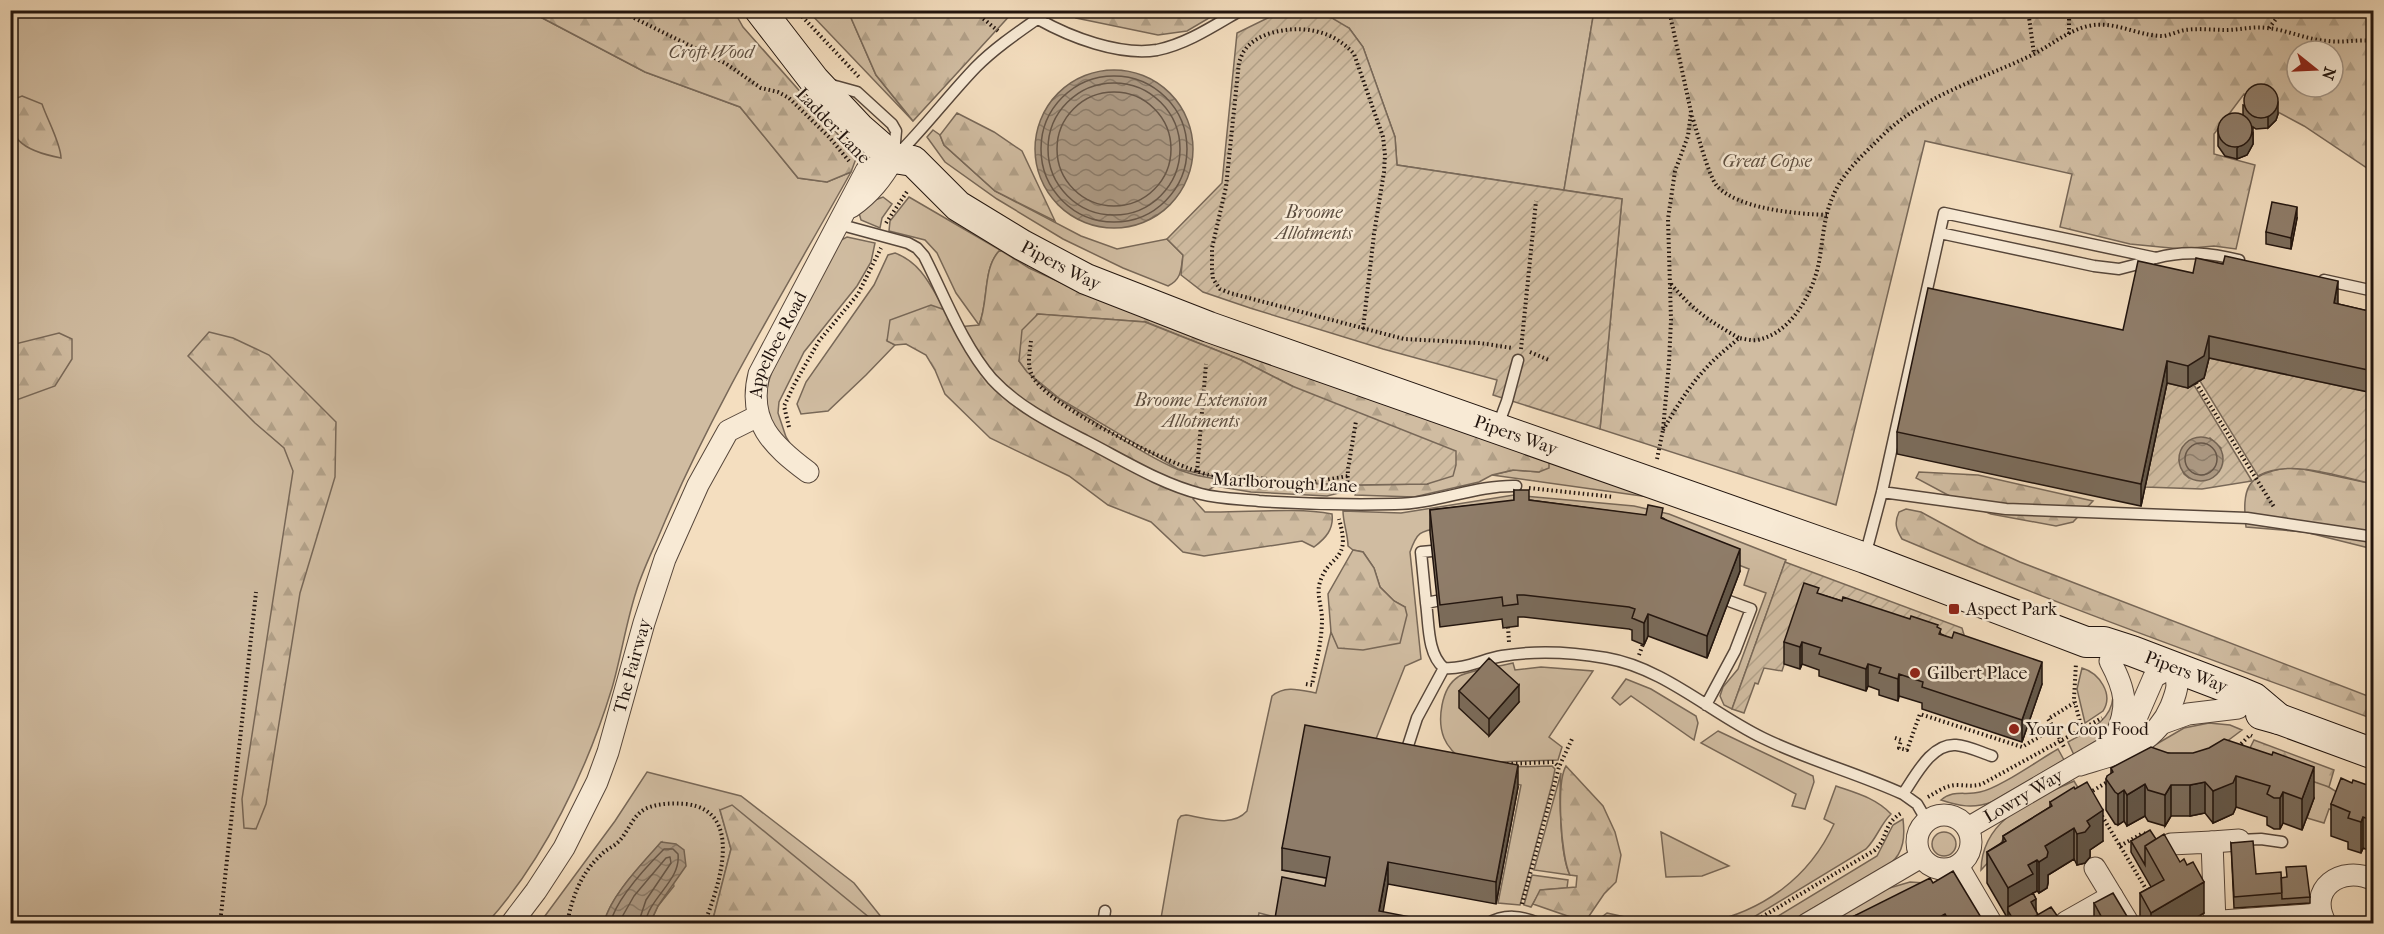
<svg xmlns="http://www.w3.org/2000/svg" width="2384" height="934" font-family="'IM FELL French Canon',serif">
	<defs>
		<pattern id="forest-firs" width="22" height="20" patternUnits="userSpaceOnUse" patternTransform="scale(1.5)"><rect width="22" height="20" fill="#d0bca1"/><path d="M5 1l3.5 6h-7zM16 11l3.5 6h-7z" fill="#b2a189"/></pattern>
		<pattern id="garden-furrows" width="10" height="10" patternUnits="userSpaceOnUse" patternTransform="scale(1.5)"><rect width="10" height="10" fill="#d0bca1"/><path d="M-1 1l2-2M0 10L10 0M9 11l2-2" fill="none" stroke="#b2a189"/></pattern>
		<pattern id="water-waves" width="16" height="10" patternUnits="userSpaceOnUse" patternTransform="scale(1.5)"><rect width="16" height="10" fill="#ac9983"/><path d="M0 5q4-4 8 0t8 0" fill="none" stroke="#8c7c6a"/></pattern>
	</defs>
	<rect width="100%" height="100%" fill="#f4debf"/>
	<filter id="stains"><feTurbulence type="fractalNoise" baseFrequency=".00333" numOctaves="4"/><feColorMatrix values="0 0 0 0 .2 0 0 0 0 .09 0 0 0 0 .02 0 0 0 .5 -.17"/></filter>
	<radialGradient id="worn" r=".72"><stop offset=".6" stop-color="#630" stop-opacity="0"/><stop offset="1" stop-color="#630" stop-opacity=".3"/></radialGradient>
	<path fill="#d0bca1" stroke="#786858" stroke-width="1.5" d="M1283,10l311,1 -30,179 -167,-25 -2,-28 -32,-90 -14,-19 -42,-15h-29z
		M10,11h519l116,61 95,35 58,71 29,4 24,-10c-66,118 -139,236 -191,361 -8,19 -18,39 -24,59 -10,31 -15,65 -24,96 -25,82 -68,172 -125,235h-476z
		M808,11h40l28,64 37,46z
		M933,130l7,5 4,10 51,46 86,45 36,13 50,-10 16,16c-2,14 -1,24 -15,31l-45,-18 -60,-29 -66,-40 -52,-37 -18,-25z
		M883,197l9,7 -10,14 -2,10 -19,-8 -2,-7 16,-13z
		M909,197l91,53c-18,18 -11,52 -21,75l-23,-32 -19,-40 -12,-13 -36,-9 1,-10z
		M847,237l28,6 -4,19 -14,24 -53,66 -25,50 -1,11 8,24 9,15c-16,-14 -29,-33 -29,-55 1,-20 12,-38 21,-56 17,-34 35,-67 54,-101z
		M895,253c27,10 36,34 50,57l-58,30 8,5 -29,30 -38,36 -27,3 -4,-10 9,-22 68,-97 14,-30z
		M1549,462l107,36 -164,-23 22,-5 25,2z
		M1514,495l120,11 35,8 117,46 -54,149 -8,-4 -4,-9 3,-9 15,-18 28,-76 -22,-8 5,-16 -72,-28 -237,-13c-20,3 -23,4 -30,24l11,107 -16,7 -37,93 -86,111 48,9 -2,15 -49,24 -20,-5 -2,10 -97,1 18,-104 3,-4 5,-1c20,3 46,13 61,-4l25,-115c13,-11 28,-6 44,-3l15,-61 8,16 66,-41 -11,-6 -14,-14 -6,-19 -11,-16 -10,-2 -5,-4c0,-12 -5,-23 -5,-35l58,2z
		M1513,663l2,7 26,-3 52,4 -44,66 13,10 -4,13 -92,3c-8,-6 -18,-15 -22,-25 -7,-17 -3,-50 14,-61 7,-6 44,-11 55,-14z
		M2082,668c17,5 32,26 21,43l-18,12 -8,-34z
		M1626,679l25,10 45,27 2,7 -4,17 -63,-44 -11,9 -8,-7z
		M2118,696l-12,39 -32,20 -6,-13c19,-11 43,-20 45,-45z
		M2209,723l21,2 12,5 -32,24 -74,2 48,-28z
		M1718,731l95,45 1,6 -9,27 -13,-3 4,-12 -95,-51z
		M2058,749l6,11 -72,42c-19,7 -33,4 -51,-2 13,-11 24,-4 39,-8 18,-3 60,-33 78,-43z
		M1552,766l3,3 -3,15 -32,121 -22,-2 23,-118 -71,-13 15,-4z
		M647,772l94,24 113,87 32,40h-10l-156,-113 11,39 -19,74h-62l8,-17 16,-20 -12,-44c-19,21 -52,54 -58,81l-65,1 76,-103z
		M1561,773c-2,22 -1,83 9,102l-36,-5z
		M2306,779l18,5 16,10v18l-11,-3 -5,14 -17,-5 7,-20z
		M2074,781l6,10 -77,48 -8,16 -14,15c1,-52 52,-70 93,-89z
		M1836,786c20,7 40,12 55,28 -11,11 -14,24 -25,35l-122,74h-38c57,-12 103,-45 128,-99l-10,-5z
		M1903,819c2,17 1,33 -12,44l-103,60 -23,1 112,-68 16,-31z
		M1932 844a12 12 0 1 1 24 0a12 12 0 1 1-24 0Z
		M1661,832l68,34 -27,10 -36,1z
		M1532,875l36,5 -1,8 -26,2 -10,17 -7,-2z
		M1910,882l16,1 -76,40 -24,1 60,-35z
		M1607,913l45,10h-58z"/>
	<path fill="url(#forest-firs)" stroke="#786858" stroke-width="1.5" fill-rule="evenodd" d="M529,11h205l9,16 114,129 -6,16 -24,10 -29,-4 -58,-71 -95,-35z
		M848,11h166l-101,110 -37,-46z
		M1065,11h156l-34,20 -29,4 -82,-17z
		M1594,11h779v161l-69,-46 -60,-32 -30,40v20l41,11 -19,84 -22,-3 -33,3 -51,-5 -70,-17 12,-53 -147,-33 -89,364 -236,-76 22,-230 -58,-9zM2297,51h36v36h-36z
		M22,96l20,8c5,15 19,40 19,54 -37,-7 -61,-20 -44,-60z
		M957,113l37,19 28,19 33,70 -60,-30 -51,-46 -4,-10z
		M1000,250l29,18 61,28 459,166v6l-10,4 -26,-2 -21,5 -13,7 -65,15 -59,-2v-10l72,-1 -135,-98 -51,-26 -95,-38 -109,-8 -18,47c18,25 45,42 71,58 25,16 60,39 87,50 45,18 116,14 164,15l-2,9 -12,3 -76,-4 -36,-6 -22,13 12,13c40,1 89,-5 127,2 2,15 -6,24 -18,33l-12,-6 -98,15 -21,-4 -32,-30 -43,-17 -39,-29 -79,-38 -45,-44 -10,-24 -9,-15 -20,-11 -11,1 -8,-4 3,-21 41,-15 14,5 12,17 22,-2c10,-23 3,-57 21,-75z
		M209,332l24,6 36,17 67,67 -1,55 -35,116 -34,211 -10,25 -12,-1 -2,-29 51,-328 -9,-23 -29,-25 -67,-67z
		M59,333l13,6v20l-17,27 -44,16v-57z
		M2286,468l17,1 70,15v65l-68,-17 -59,-5c-4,-38 0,-53 40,-59z
		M1919,472l59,3 115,26 -20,21 -17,4 -65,-12 -30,-12 -45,-24z
		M1906,509l15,3 57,31 42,19 353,136v21c-157,-58 -316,-114 -471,-180 -6,-10 -8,-16 -3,-27z
		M1353,550l10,2 11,16 6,19 14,14 11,6 2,8 -7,28 -37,7 -25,-2 -7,-16 -3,-38z
		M2254,740l80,30 -5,17 -23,-8 -56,-31z
		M1566,766l37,40 12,26 6,23 -5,27 -12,12 -19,28 -52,-18 7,-14 36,-3 1,-11 -7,-1c-9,-18 -14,-92 -4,-109z
		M732,805l144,118h-164l19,-74 -11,-39z"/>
	<path fill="url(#garden-furrows)" stroke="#786858" stroke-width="1.5" fill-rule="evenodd" d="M1278,13h29l25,5 17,10 14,19 32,90 2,28 225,34 -22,230 -107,-34 4,-15 -114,-31 -133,-41 -47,-16 -22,-17 2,-20 -16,-16 55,-56 15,-150z
		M1038,314l107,8 96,38 51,26 164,65v14l-3,11 -26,8 -72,1 -124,-5 -53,-11 -118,-70 -33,-27 -8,-11 3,-31z
		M2209,358l164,35v91c-32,-7 -85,-26 -115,-8l-58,-95 4,-3z
		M2167,383l21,5 6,-3 58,96 -50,8 -57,-2zM2210,438l11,10 -32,30 -5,-4 -5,-14z
		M1785,562l177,66 3,10 24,9 -185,-42 -22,66 -18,-3 -6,16 -3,-1 -11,30 -12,-4z"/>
	<path fill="url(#water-waves)" stroke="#746454" stroke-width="1.5" d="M1035 149a79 79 0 1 1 158 0a79 79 0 1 1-158 0Z
		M2179 459a22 22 0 1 1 44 0a22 22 0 1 1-44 0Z
		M661,842l15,2 8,6 2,16 -28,40 -8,17h-46c6,-27 39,-60 57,-81z"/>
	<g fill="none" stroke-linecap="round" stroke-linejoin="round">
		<path stroke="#665648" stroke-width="1.5" d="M1041 149a73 73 0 1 1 146 0a73 73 0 1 1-146 0Z
			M1048 149a66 66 0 1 1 132 0a66 66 0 1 1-132 0Z
			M1057 149a57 57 0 1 1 114 0a57 57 0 1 1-114 0Z
			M2185 459a16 16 0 1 1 32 0a16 16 0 1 1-32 0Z
			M610,924c6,-25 36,-57 54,-75h9l5,5c3,27 -29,43 -33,70
			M618,924l16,-28 32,-38 4,-1 1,6 -25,37 -8,24"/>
		<g stroke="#56463a" stroke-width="13">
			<path id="service" d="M1038,19c32,18 81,37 119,31 30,-6 58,-25 84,-40
				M828,84l29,8 35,32 4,7 -2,22
				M898,154c28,-28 51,-59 78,-87 21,-21 47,-38 71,-55
				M838,224l70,19 9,5 7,8c21,41 38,88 68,123 26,28 61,45 94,62 37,19 75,43 115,53 19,5 39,5 58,7 45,3 91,4 136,3 41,0 80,-19 121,-18
				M1940,233l154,33 25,3 31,-8
				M2324,280l50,11
				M1497,428l10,-27 11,-41
				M1882,492l124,17 241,9 127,19
				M1865,556l17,-64 62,-279 212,45c29,-8 54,-5 83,2
				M1436,601l-10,2c3,20 1,51 18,65 19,2 40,-9 58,-12 35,-6 69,-4 104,2 58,10 105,55 157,80 45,22 94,35 140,56l14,10 10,17
				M1426,603l-5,-51 11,-1
				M1706,705l29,-54 16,-42 -22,-8
				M1404,758l13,-40 27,-50
				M1903,794c12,-17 28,-51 53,-49 12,1 24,7 36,11
				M2239,840l22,-1 21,3
				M1103,924l2,-13
				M1487,924c18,-11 35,-8 54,0"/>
		</g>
		<g stroke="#56463a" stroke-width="23">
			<g id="minor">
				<path d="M851,207c20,-14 31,-29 43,-49"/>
				<path id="s1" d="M808,472c-35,-26 -61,-50 -49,-98l107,-203 28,-13"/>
				<path d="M2110,661c16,30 19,45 5,77"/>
				<path d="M2163,723l25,-9 50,-6"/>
				<circle cx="1944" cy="842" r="27"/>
				<path id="s2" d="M1968,828l151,-88 15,-17 20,-46 19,-11c6,19 5,22 -2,40 -17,41 -53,47 -91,59"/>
				<path d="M2212,842l27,-2"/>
				<path d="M2171,844l41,-2 3,81"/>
				<path d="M1958,866l34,58"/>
				<path d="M2095,868l34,56"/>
				<path d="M2066,922l46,-26"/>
				<path id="s3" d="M511,924l25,-33 28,-43 33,-66 11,-30 36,-129 21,-64 33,-74 30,-54 30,-15"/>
				<path d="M1807,924l114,-67"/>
				<path d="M2214,924l8,-3 99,-7"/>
				<path d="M2326,924c-20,-35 15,-60 48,-44"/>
			</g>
		</g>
		<g stroke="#21140e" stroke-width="32">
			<g id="secondary">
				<path id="s4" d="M760,10l54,70 45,48 23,20 12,10 19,3 45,45 64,39 64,34 123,48 656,231 221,84h18l28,9 110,42 12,5 25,21"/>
				<path d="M2261,714l18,5 95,35"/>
			</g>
		</g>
		<path stroke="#21140e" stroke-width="4" stroke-dasharray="1.5 3" stroke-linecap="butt" d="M618,10l107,53 36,25 17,4 11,6 40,39 20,24
			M796,10l63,67
			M973,10l25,21
			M2028,10l6,44
			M2269,28l14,-18
			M2069,34v-24
			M1692,116c5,15 16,59 25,70 21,23 80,28 110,29
			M886,223l22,-33
			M1671,284c24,28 37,36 68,54
			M1363,329l11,-95 10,-62 1,-17 -2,-18 -29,-83c-22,-25 -55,-30 -86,-20 -8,3 -18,8 -23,16 -3,3 -4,8 -6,12l-13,125 -14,61v21l1,10 7,10 10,4 174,46 76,4 32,5
			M1031,341c-1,10 -4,22 0,32 10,32 145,94 178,102l104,7 35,-6
			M1521,349l15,-148
			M1530,352l19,8
			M2196,383l78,124
			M789,427l-5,-21 11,-23 24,-42 39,-47 23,-46
			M1663,430c13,-22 26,-44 44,-63 10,-11 22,-20 32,-29 6,1 13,3 18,2 33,-6 54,-44 61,-73 5,-24 5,-49 15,-71 10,-24 30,-41 48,-59 42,-42 99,-57 151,-82 18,-9 35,-24 56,-29 27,-6 49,10 75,10 8,-1 15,-5 22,-6 14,-2 28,0 41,0 14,0 27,-4 41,-2 21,2 40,12 61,13 15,2 30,-2 46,0
			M1657,459l6,-29 6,-68 2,-42 -3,-101 7,-48 13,-35 3,-24 -22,-102
			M1197,472l9,-108
			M1529,488l85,9
			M1347,491l1,-22 8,-48
			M1508,627l1,15
			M1639,655l4,-11
			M1306,684l6,1c4,-22 10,-44 10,-66 0,-12 -6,-25 -2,-37 9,-29 32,-19 19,-63
			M2054,728l-6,-9 26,-16
			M2082,729l20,-11
			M1895,738l6,2 -2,8 8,2 13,-36 102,33 32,-19 11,21
			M2238,747l12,-12 2,1
			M1507,764l47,-2 5,5
			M2089,793l20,-12
			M1928,797c9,-5 18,-12 29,-12 9,0 16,2 25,-1l100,-55 -8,-30 2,-36
			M2102,816l47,78
			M2120,846l23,-13 5,2
			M1522,904l37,-137 13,-28
			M220,924l36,-332
			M567,924c5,-27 14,-51 34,-69 4,-5 10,-7 15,-11 12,-10 15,-27 29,-35 13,-6 27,-6 41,-5 60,7 32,85 18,120
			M1750,924l125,-74c14,-13 7,-26 28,-38"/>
		<use href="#service" stroke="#f8ead5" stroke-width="10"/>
		<use href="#minor" stroke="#f8ead5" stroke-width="21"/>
		<use href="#secondary" stroke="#f8ead5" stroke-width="30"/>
	</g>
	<path fill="#7b6c5b" stroke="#21140e" stroke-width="1.5" d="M2243,105l35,9 -2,6 -8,8 -12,1 -3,-2v17l-6,11 -10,4 -12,-3 -7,-10v-17l25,-14z
		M2297,218l-6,31 -25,-5v-12z
		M2338,304l35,8v81l-164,-35 -5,20 -16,10 -21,-5 -26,123 -244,-52v-22l226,-102z
		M1514,490l15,10 134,18 77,53 -33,87 -59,-22 -4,9 -12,-5v-10l-3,-1 -105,-12h-6v9l-15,2 -1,-9 -62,8 -10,-95v-22l84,-9z
		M1819,594l23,7 96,27 3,6 101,50 -20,58 -100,-33v-6l-23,-7 -1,5 -19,-6v-5l-11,-4 -2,5 -47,-15v-6l-17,-6 -2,5 -16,-5v-22z
		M1459,691l60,11 -30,34 -30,-28z
		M2168,753l146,45 -12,32 -19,-7 -3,6h-6l-7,-4v-8l-31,-10 -3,7 -20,9 -8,-10 -15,3h-19l-6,10 -17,-5 -3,-5 -18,10 -3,-5 -6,4 -3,-1 -9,-14v-31l5,-5v-6z
		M1518,787l-22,117 -108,-20 -114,40 51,-38 2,-8 -45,-8v-22z
		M2373,787v65l-10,-4 -2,5 -13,-4v-7l-17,-6v-32z
		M2050,802l53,39 -13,9v7l-5,6 -8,2 -3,-6 -26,16v8l-1,5 -8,5 -2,-2 -4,2 3,18 2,4 25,9h-54l-1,-5 -21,-36v-31l16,-10v-6l47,-29z
		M2156,839l48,74 -18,11h-46v-31l11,-6 -20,-35v-11z
		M2231,843l25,31 25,4 29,19v6l-76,5z
		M1933,883l52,41h-134l1,-7z
		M2094,903l37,21 -37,-4z"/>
	<path fill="#64584a" stroke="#21140e" stroke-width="1.5" d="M2278,103v11l-2,6 -8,8v-11z
		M2253,133v11l-6,11 -10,4v-11z
		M2297,207v11l-6,31v-11z
		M2338,281v22l-4,22v-22z
		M2209,336v22l-5,20 -16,10v-22z
		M2167,361v22l-26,123v-22z
		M1740,549v22l-33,87v-22z
		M1648,614v22l-4,9v-22z
		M1802,642v22l-2,5v-22z
		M2042,662v22l-20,58v-22z
		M1868,664v22l-2,5v-22z
		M1899,674v22l-1,5v-22z
		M1519,685v17l-30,34v-17z
		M1518,765v22l-22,117v-22z
		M2314,767v31l-12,32v-31z
		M2236,776v31l-3,7 -20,9v-32z
		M2205,782v31l-15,3v-31z
		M2145,784v32l-18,10v-31z
		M2171,785v31l-6,10v-31z
		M2124,790v31l-6,4v-31z
		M2283,792v31l-3,6v-31z
		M2103,810v31l-13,9v7l-5,6 -8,2v-31l10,-13z
		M2363,817v31l-2,5v-31z
		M2074,828v31l-26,16v8l-1,5 -8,5v-31l6,-16z
		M2037,860v31l-4,2 3,6v11l-5,4 -23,-3v8v-31l20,-23z
		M1388,862v22l-7,40 -2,-13z
		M2204,882v31l-18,11h-35v-11z
		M1945,914v10h-9v-5z
		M1918,919v5h-8z"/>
	<path fill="#8f7d6a" stroke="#21140e" stroke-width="1.5" d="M2244 101a17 17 0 1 1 34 0a17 17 0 1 1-34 0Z
		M2218 130a17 17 0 1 1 34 0a17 17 0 1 1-34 0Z
		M2272,202l25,5 -6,31 -25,-6z
		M2225,256l113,25 -4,22 39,9v59l-164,-35 -5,20 -16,10 -21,-5 -26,123 -244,-52 31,-144 195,42 15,-69 55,12 3,-15 27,6z
		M1514,490h15v10l117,15 2,-10 15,3 -2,10 79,31 -33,87 -59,-22 -4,9 -12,-5 3,-9 -6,-2 -105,-12h-7l1,9 -15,2 -1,-9 -62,8 -10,-95 84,-10z
		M1804,583l15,5 -2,5 25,8 1,-4 67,22 1,-3 27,9 -1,2 4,2 -2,5 13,4 2,-6 88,30 -20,58 -100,-33 1,-5 -24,-8 -1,5 -19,-6 2,-5 -13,-4 -2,5 -47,-15 2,-6 -19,-6 -2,5 -16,-5z
		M1489,658l30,27 -30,34 -30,-28z
		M1305,725l213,40 -22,117 -108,-20 -9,49 67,13h-172l8,-47 43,9 5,-29 -48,-9z
		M2224,739l48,16 1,-3 41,15 -12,32 -19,-7 -3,6h-6l-7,-4 3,-8 -34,-10 -3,7 -20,8 -8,-9 -15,3h-19l-6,10 -17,-5 -3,-6 -18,11 -3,-5 -6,4 -3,-2 -9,-13 1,-3 6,-4 -2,-4 40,-21 17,6h25l16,-5z
		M2341,778l11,5 1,-3 20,7v34l-10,-4 -2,5 -13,-4 2,-6 -19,-8z
		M2087,782l16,28 -16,11 3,5 -5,6 -8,2 -3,-6 -29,18 3,6 -1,5 -8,5 -2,-2 -9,5 5,9 -25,14 -21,-36 19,-11 -3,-5 49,-30 -2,-4 24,-15 1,2z
		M2150,830l6,9 -11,7v19l-14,-24z
		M2164,834l16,28 4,-3 3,6 6,-3 11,20 -53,31 -11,-20 24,-13 -19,-34z
		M2253,841l3,33 25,-2 1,21 -48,4 -3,-54z
		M2306,866l4,31 -28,2 -1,-21 6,-1 -1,-10z
		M1953,871l32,53h-34l-6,-10 -9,5 3,4 -1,1h-17l-3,-5 -8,5h-59l4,-2 -3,-5 78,-39 3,5z
		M2033,893l3,6 -5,3 7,13 -11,6v3h-11l-8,-13v-4z
		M2113,893l18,30 -1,1h-42l13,-8 -7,-13z
		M2051,907l12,17h-35l-1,-3z
		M2263,920l1,3 16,-1v2h-62z"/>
	<g fill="#8f2418" stroke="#f8ead5" stroke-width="2">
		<rect x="1948" y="603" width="12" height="12" rx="3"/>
		<circle cx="1915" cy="673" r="6"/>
		<circle cx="2014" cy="729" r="6"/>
	</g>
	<g text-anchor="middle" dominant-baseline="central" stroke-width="5" stroke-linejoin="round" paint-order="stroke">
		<g font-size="18" font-style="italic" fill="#5e4f41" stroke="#f8ead5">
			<text x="711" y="52">Croft Wood</text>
			<text x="1767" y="161">Great Copse</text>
			<text x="1314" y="212">Broome<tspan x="1314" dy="21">Allotments</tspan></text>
			<text x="1201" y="400">Broome Extension<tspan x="1201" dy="21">Allotments</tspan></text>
		</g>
		<g font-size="18" fill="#21140e" stroke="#f8ead5">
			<text transform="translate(833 126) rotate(46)">Ladder Lane</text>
			<text stroke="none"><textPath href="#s4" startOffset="402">Pipers Way</textPath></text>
			<text stroke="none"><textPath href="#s1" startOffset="152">Appelbee Road</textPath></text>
			<text stroke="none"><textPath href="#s4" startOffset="888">Pipers Way</textPath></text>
			<text transform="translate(1285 483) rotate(3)">Marlborough Lane</text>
			<text stroke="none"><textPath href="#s3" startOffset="288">The Fairway</textPath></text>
			<text stroke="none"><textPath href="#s4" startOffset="1600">Pipers Way</textPath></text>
			<text stroke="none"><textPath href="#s2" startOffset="64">Lowry Way</textPath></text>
		</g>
		<g font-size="18" fill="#21140e" stroke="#f8ead5" text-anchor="start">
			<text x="1966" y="609">Aspect Park</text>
			<text x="1927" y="673">Gilbert Place</text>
			<text x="2026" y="729">Your Coop Food</text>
		</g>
	</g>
	<rect width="2384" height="934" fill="none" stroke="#f4debf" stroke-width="36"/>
	<rect x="12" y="12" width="2360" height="910" fill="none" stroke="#21140e" stroke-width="3"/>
	<rect x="18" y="18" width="2348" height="898" fill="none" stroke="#21140e" stroke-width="1.5"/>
	<g transform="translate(2315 69) rotate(108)"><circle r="28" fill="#f8ead5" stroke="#a29485" stroke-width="1.5"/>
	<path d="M0-4.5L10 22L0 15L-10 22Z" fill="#8f2418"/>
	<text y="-9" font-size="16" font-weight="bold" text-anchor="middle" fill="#21140e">N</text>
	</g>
	<rect width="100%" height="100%" filter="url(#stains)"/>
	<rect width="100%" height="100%" fill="url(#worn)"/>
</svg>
